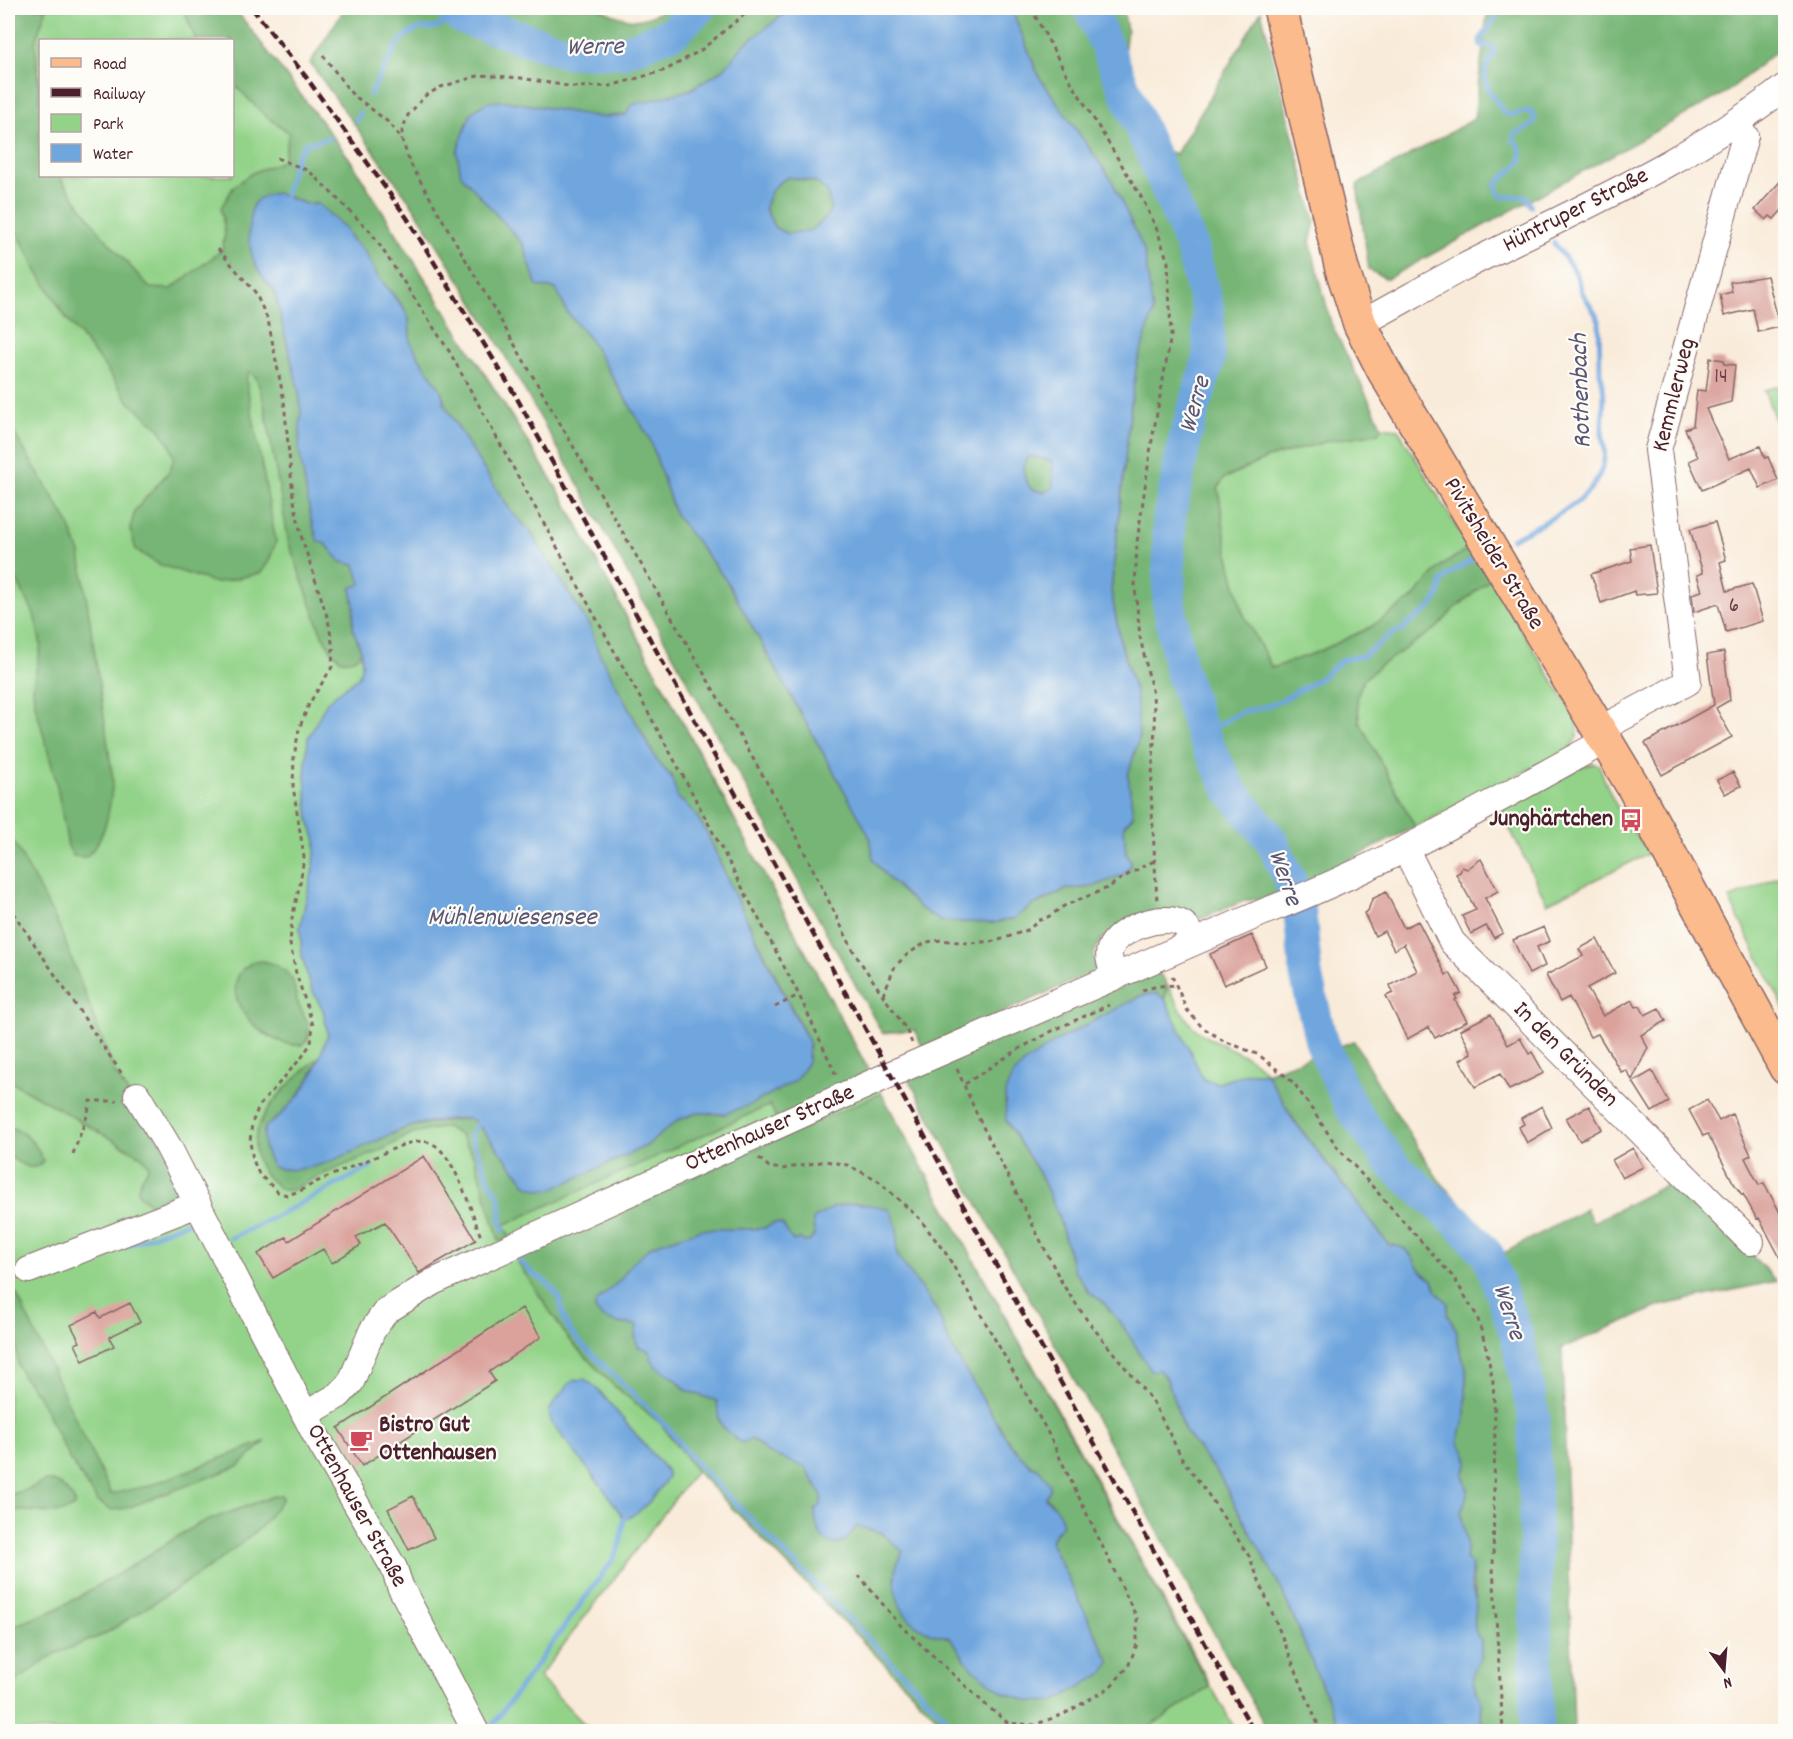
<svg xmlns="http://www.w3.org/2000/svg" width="1793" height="1739" font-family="Dekko,sans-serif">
	<rect width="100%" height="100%" fill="#fdfcf7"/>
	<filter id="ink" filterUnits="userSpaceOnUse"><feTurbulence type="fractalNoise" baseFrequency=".0167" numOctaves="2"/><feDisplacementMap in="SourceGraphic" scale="12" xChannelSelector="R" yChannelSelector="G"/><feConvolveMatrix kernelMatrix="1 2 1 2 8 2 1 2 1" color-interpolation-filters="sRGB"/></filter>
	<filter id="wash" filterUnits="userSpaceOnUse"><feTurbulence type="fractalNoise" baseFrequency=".008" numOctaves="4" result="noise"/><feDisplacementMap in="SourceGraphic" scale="24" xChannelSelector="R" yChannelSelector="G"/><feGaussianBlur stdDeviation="1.35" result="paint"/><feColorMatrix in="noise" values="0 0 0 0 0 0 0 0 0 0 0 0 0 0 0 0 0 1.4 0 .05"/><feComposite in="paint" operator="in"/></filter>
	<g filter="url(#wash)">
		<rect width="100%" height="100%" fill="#f9ebd9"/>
		<path fill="#93d389" stroke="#6e795a" stroke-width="1.5" fill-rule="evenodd" d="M8,8h226l115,150 215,342 305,571 367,660h-286l-254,-260 -157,206 52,54h-583zM40,40h192v136h-192z
			M1785,385h1l-1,60 -21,-55z
			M1382,427l16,2 71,119 -28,18 -28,32 -44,30 -51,24 -46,16 -30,-57 -15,-62 -9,-60 5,-10 44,-21 61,-17 49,-8z
			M1490,579l87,141c2,13 1,19 -8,29l-154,78 -56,-106 -2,-24 6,-17 15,-13 60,-40 14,-16z
			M1593,764l6,1c13,38 26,58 51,88l-103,50 -48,-96 84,-41z
			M1785,874v136l-56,-111z
			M1167,985c9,15 18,36 31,46 22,17 51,20 68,42h-18l-29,10 -16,-3 -38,-81z"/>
		<path fill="#76b575" stroke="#606a50" stroke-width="1.5" fill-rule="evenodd" d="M8,8h39l-12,34 5,63v71h20l3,6 40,54 47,52 21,1 51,-39 3,-17 -4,-25 13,-22 18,-13 31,-12 6,-28 -28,-21 -28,-29 -1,-43h-36l-13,-32h51l5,6 110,144 215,342 307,575 -94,45 -7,-15 -266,120 8,16h-13l-25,-84 -14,-22 -14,-8 -35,7 -27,15 -68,28 -24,13h-10c-5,-5 -13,-10 -17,-16 -34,-44 25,-91 55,-118 -11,28 -30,54 -55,71l87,25 58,-26 59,-8 9,6 50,62 25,3 93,-43 32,-26 19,-7 27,1 85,-72c-25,-49 -50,-99 -75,-149 -15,-29 -29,-78 -56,-94l-7,-23 -13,-13 -60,-112 -9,-26 -60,-95 -19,-20 -39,-61 -26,-44 -4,-15 -21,-31 -10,-18 -1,-21 -4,-11 -28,-34 -13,-24 -12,-11 -7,-12 -27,-24h-12l-21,-9 -30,7c-12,30 -4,66 19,88l25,101 2,19 25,134 15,18 14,3 6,19 -10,5 3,16 -1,23 8,23c-4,8 -10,11 -20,9l-10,-10 -9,-15 -33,-91 -25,-141 -7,-24 -8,-8 -3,9 30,162 -7,19 -8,12 -45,10 -58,-19 -22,-14 -6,-21 5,-19 35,-40 4,-12 -4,-13 -11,-17 -30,-26 -24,-35 -39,-49 -29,-47 -29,-58z
			M345,8h253c31,13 39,18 69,0h125l-47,36 -22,26 -33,20 -26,8 -38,17 -26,2 -94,-16 -35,12 -14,39 4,23 62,69 14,42 19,3 11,23 22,26 61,101 25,75 51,66 137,244 8,16 2,19 14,18 33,31 20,13 53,2 20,-4 20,-14 34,-16 26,-2 31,-13 6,-7 1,-6c-8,-11 -7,-23 -7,-36l9,-9 -5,-41 11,-37 -3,-44 -15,-50 -10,-53 20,-187 6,-40 -26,-185 -72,-102 -28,-69h112l4,22 -3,24 7,22 36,75 9,3 85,-143 54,211 -5,20 21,81 51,104 -4,6 -50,8 -61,17 -44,21 -5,10 9,60 15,62 30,57 46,-16 51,-24 44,-30 28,-32 28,-18 21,31 -38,32 -14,16 -60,40 -15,13 -6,17 2,24 56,106 -108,54 -47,19h-14l-45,19 -13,-5 -87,25 -7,15 1,14 -4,5 -168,75 -8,-18 -33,3 -300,-542 -98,-172 -73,-116 -101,-140z
			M1488,8h297v36l-58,48 -340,187 -18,-9 -12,-85 117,-66z
			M789,177l26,5 12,8 4,17 -6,12 -14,11 -23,4 -13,-6 -10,-20c4,-17 8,-23 24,-31z
			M8,423l60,99 12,31 33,226c-3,26 -5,58 -27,78l-13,-1 -5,-10 -12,-65 -22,-81 -1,-14 8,-41 -7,-31 -26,-51z
			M1027,456l25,5 1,27 -10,4 -12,-3c-9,-12 -9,-19 -4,-33z
			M8,831l51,95 56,147 48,75 24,47 -18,14c-10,-2 -32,-7 -31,-21 1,-7 8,-15 11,-22l-6,-9 -135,-77z
			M264,961l12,4 10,7 7,9 4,20 11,22 1,13 -6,9c-32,4 -85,-39 -62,-74 2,-3 8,-6 11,-9z
			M1152,971c15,3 15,15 13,28l-9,-6 -14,2 -29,16 -107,110 34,53 18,41 16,55 15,22 14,10 18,21 30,47h8l8,9 18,53 35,45 61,111 60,143h-73l-360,-653z
			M1354,1041l29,51 55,87 66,74 82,-44 7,13 87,-44 96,103 -113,24 -101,43 12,383h-90l-3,-14 1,-14 -9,-20v-10l8,-15v-18c-11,-10 -5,-23 -5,-36 0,-13 -6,-18 -3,-34l-8,-11 1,-12 -5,-35 7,-21 -5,-17 5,-11 -10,-21 8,-28v-46l-9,-25v-12l-11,-16 2,-12 -11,-11 -4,-12c-27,-13 -13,-33 -44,-35l-95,-125 -28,-47z
			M881,1093l329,594 -67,44h-193l-254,-260 -35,-47 -47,-38 -45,-46 -55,-83zM774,1223l8,1 11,17 8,-2 3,3 6,-1 4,-6 82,10 1,10 40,56 14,36 59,97 20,21 9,4 6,28 9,8 6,11 1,9 -11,17 60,120 -6,11 -135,-8 -18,-27 -23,-6 -32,-65 7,-15 -21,-19 -27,-7 -34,-21 1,-10 -17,-28 -37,-14 -16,-14 -33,-18 -2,-20 -31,-11 -11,-12 -20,-13 -7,-15 -13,-13 3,-12c-15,-1 -35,-2 -43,-16l2,-7 23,-22 11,-16 122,-35 12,-1z
			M8,1126c17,6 29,17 35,35 -9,14 -25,1 -35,-5z
			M16,1293l95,201 37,-8 118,-45 -27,25 -112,42 -16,2 -13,-8 -28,-42 -31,-63 -17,-22 -4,-10 -7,-69z
			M44,1481c18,0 20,7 31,20l-1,6c-18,12 -46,1 -66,4v-16l21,-6z
			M281,1495l2,3 -23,30 -48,38 -109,69 -48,19 -47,33v-59l47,-18 60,-34 81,-51 75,-28z"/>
		<path fill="#70a6de" stroke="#5d6284" stroke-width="1.5" fill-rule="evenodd" d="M792,8h219l28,69 72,102 33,71 9,63 -16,51 -6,40 -20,187 10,53 15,50 3,44 -11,37 5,41 -9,9 2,29 5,7 -1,6 -6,7 -31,13 -26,2 -34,16 -20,14 -20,4 -53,-2 -20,-13 -33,-31 -14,-18 -2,-19 -8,-16 -137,-244 -51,-66 -25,-75 -61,-101 -22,-26 -11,-23 -19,-3 -14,-42 -62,-69 -4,-23 14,-39 16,-11 19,-1 94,16 26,-2 5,-10 59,-15 33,-20 22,-26zM789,177l26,5 11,8 5,17 -6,12 -14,11 -23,4 -13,-6 -10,-20c4,-16 9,-24 24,-31zM1027,456l25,5 1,27 -10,4 -12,-3c-9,-12 -9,-19 -4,-33z
			M276,193l30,11h12l27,24 7,12 12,11 13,24 28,35 4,10 1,21 10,18 21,31 4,15 26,44 39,61 19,20 60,95 9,26 60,112 13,13 7,22c28,18 39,62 54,91 25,51 50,103 77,153l-1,20 -13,19 -43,23 -28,10 -27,-1 -19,7 -32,26 -93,43 -14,1 -11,-4 -50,-62 -9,-6c-19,1 -41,3 -60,9 -38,12 -96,54 -136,40 -8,-14 -12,-24 -8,-40l13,-9 23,-25 14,-23 13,-36 -5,-24 -12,-22 -9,-31 -2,-30 14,-63 2,-23 -7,-21 -4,-43 3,-39 19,-36 32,-26 3,-12 -1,-13 -8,-23 1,-23 -3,-17 10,-4 -6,-19 -14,-3 -15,-18 -8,-2 -7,-23 -12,-70 2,-39 -2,-19 -25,-101c-19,-18 -27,-39 -25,-65 1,-7 1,-17 6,-23 5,-6 14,-7 21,-9z
			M1156,993l9,6 39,81 15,3 29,-10h18l28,48 95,124c31,2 18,22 44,35l4,12 11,11 -1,12 10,16v12l9,25v46l-8,28 8,11 2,10 -5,11 5,17 -7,21 6,35 -2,12 6,5c2,7 -1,13 0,20 0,6 4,12 5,19 0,13 -6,26 5,37v18l-8,15v10l9,20 -1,14 3,14h-143l-60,-143 -61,-111 -35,-45 -18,-53 -8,-9 -8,1 -30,-48 -18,-21 -14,-10 -15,-22 -16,-55 -18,-41 -34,-53 -1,-28 6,-15 12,-14 35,-24 84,-45z
			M855,1203l22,3 13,4 7,18v27l40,56 14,36 59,97 20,21 9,4 10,14 1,7 -5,8c7,6 20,17 16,28 -3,5 -9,10 -11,16l60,120 -6,11 -49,28 -25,1 -28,-10 -33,-27 -18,-27c-7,-2 -16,-3 -23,-6 -26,-11 -36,-35 -32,-63 0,-6 4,-12 7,-17l-21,-19 -26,-7c-16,33 -42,16 -41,-16l6,-5 1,-10 -17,-28 -37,-14 -16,-14 -11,4c-21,-16 -22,-15 -24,-42l-31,-11 -11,-12 -20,-12 -7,-16 -10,-3 -3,-10 2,-12c-15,-1 -34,-2 -42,-16l1,-7 24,-22 11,-16 20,-18 51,-17h51l12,-1 9,-5 8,1 11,17 8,-2 3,3 6,-1 4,-6 -1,-16 21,-12z
			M584,1379l12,8 71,84 1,6c-12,17 -23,35 -44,42l-19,-28 -54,-69 -2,-11 6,-10 15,-18 5,-3z"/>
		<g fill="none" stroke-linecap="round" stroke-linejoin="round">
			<path stroke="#70a6de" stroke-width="5" d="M1496,8l-1,11 -15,21 1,5 10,1 4,4c-1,7 -7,11 -9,18 -5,19 10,30 18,45l5,2 22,-4c10,15 -6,18 -17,23 -2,6 0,8 5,11l3,16 -26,23 2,8 4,5 24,-1 5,10
				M370,95l28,-52 9,-8 12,-7h14l29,-10
				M356,121l4,-8
				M285,195l11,-38 9,-13 24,-6
				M1512,539c33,-19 84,-35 92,-79 2,-9 -1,-18 -2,-27 0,-19 5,-42 -2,-60l-1,-53 -17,-28 -6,-19 -22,-30
				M1202,734l37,-21 29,-7 14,-6 39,-22 21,-18 21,-4 33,-25h7l3,-7c19,-10 34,-20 36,-43l7,-7 24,-15
				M478,1124l-8,10 20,48 10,16 1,24 3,8
				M230,1238c48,-21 94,-48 141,-71
				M120,1248l69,-26 10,2
				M517,1258l16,16 10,6 11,10 7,13 2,13 5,12 11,14 68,65 20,20 25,32 268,273
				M489,1730l123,-169 8,-16 4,-26"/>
			<path stroke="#70a6de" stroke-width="33" d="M451,8l11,10 104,34h57l51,-20 25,-24
				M1090,8l101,237 17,65 1,49 -23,75 -17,86v83l11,64 22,67 29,57 41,50 19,42 9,31 6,61 15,66 29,65 43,59 64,56 31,34 29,82 17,80 3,315"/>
		</g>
		<g id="blocks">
			<path fill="#daa29b" d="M1785,176v31l-11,12 -4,-3 -4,4 -11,-10z
				M1767,276l13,51 -22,5 -5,-23 -29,7 -4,-21 12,-3 -2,-10z
				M1710,358l14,2v4l11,1 -4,37 -25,7 23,50 31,-13 5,12 3,-1 10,23 -18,8 -9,-20 -49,22 -13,-29 9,-4 -13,-28 8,-3 4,-36 9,1z
				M1715,522l11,38 -6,2 7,29 25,-7 11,37 -37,11 -8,-28 -24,8 -2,-18 10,-3 -5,-16 6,-2 -13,-44z
				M1650,545l7,48 -22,2 -1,-4 -33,12 -10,-29 41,-13 -2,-13z
				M1724,652l6,48 -14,8 16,29 -70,38 -17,-32 69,-38 -7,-50z
				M1733,772l8,14 -16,8 -8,-14z
				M1481,859l17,32 -13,7 18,35 -9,5 -8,-12 -15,8 -9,-18 14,-6 -20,-36 4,-2 2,-5 5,2z
				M1386,892l18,36 14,-7 28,54 4,-2 11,20 -6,3 2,3 -2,1 12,21 -32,17 -6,-11 -22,12 -21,-43 7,-3 -3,-8 27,-14 -13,-27 -10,6 -10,-19 -9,5 -11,-23 4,-2 4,-12z
				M1544,927l6,14 -13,6 8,19 -16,8 -16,-34z
				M1252,935l14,31 -42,19 -14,-31z
				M1597,939l18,34 -28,15 16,28 29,-16 4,7 4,-1 5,9 14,-7 7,13 -25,14 7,13 -16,32 -6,-10 -5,2 -23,-38 -8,3 -21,-40 -9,5 -14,-27 37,-19 -4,-7z
				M1491,1014l17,31 12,-7 9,16 3,-2 12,21 -35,17 -9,-16 -25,13 -15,-27 12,-7 -12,-23z
				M1652,1071l17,31 -17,10 -19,-30z
				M1707,1100l12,21 13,-7 19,41 -6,3 14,27 5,-2 21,39v45l-26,-49 -2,1 -14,-25 -1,1 -9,-13 -25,-48 -5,2 -14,-26z
				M1542,1106l10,22 -25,15 -8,-16 5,-3 -3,-6z
				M1589,1106l13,23 -22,12 -14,-23z
				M1633,1148l10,19 -21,11 -10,-18z
				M424,1156l52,84 -57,33 -34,-51 -29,15 5,8 -29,18 -9,-14 -50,29 -15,-24 28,-17 3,4z
				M130,1303l10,19 -31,15 5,9 -31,15 -8,-17 5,-2 -9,-17 26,-13 3,6z
				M522,1308l19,29 -52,35 6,9 -133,85 -24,-38z
				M413,1496l21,42 -25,12 -21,-41z"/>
		</g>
	</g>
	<g filter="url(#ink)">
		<use href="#blocks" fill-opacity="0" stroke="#876668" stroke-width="1.5"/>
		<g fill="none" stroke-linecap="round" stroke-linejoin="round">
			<g stroke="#876668" stroke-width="28">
				<path id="minor" d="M1360,324c34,-18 66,-37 100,-55 111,-57 226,-105 326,-183
					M1599,730l89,-48 -30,-232 87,-314 -12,-12
					M1406,850l46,92 299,300
					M1115,976c-3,-8 -8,-18 -5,-27 7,-20 52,-36 71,-26 6,3 10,12 13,19
					M137,1095l31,51 147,288 79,134 6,18 76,146
					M29,1270l169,-66
					M305,1415l34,-20 12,-13 21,-51 14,-20 47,-29 458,-208 375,-163c119,-45 228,-110 339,-170"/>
			</g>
			<g stroke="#876668" stroke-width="36">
				<path id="major" d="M1280,8l62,261 18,55 24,47 250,417 152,280"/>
			</g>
			<path stroke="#876668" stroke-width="3" stroke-dasharray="4.5 4.5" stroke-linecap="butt" d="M752,8l-51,42 -35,20 -56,16 -36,1 -53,-9 -40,-3 -40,12 -15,8 -18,20 -6,16v9l8,23 379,658 66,133 51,75 6,14
				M1031,8l33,62 79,130 14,30 11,32 3,73 -20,111 -14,96 -2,45 5,50 13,58 2,31 -4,67 6,108
				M323,55l28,38 37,29 13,16
				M277,158l32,13 62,61 78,119 239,434 111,210 38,82
				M218,249l37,43 13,28 16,81 9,95 9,43 26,80 5,29 -1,19 -23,37 -10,25 -5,28 -1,29 11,71 -4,27 -8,34 -2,26 6,29 17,52 -2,18 -9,14 -43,49 -7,17 -2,19 3,18 6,14 19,18 9,3 13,-4 16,-9 89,-38c9,-2 19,-5 28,0 22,12 39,69 48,93
				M8,905l116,172
				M1172,976l15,34 15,17 20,13 37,15 35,28 44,65 116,130 23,38 9,31 7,35 2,39 -2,146 10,165
				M1142,990l16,-4 18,-1
				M883,995l12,-29 14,-13 18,-11 14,-2 27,3 28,-2 12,-4 22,-8 7,-8 11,-4 16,-11 46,-19c6,-7 34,-21 44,-26
				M775,1007l24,-12
				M957,1069l21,48 85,168 24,35 66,82 30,58 27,37 39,59 72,176
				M965,1084l52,-34 37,-20 55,-25
				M73,1154l15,-41 2,-12h27
				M759,1158l10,9 13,2 44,-8 21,4 29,14 43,39 28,37 99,174 91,189v26l-9,23 -19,21 -45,26 -30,11 -26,-2 -22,-18 -84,-78 -43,-51"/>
			<use href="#minor" stroke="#fff" stroke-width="26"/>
			<use href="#major" stroke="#fbbb8c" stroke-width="33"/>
			<path stroke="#4a1f2b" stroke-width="4.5" stroke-dasharray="9 4.5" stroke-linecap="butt" d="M252,8l54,69 101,141 107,175 740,1339"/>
		</g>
	</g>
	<defs>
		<g id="bus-bare" transform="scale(1.8)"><path d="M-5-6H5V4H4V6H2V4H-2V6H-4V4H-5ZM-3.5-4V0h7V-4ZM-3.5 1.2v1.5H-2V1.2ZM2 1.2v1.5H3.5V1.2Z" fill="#d1495b" stroke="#fdfcf7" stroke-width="2.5" paint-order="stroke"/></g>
		<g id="cafe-bare" transform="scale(1.8)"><path d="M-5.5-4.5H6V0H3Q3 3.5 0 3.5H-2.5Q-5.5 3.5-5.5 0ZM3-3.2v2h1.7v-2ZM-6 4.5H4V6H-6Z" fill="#d1495b" stroke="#fdfcf7" stroke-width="2.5" paint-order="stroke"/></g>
	</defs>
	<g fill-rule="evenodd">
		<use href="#bus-bare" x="1631" y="820"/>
		<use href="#cafe-bare" x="361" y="1440"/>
	</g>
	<g text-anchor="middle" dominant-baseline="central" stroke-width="4.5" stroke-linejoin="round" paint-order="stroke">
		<g font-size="21" fill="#6e4047">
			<text x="1721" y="378">14</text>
			<text x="1734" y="607">6</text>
		</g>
		<g font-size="24" fill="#4a1f2b" stroke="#fdfcf7">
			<text transform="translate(1576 211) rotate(-27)">Hüntruper Straße</text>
			<text transform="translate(1675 395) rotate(-76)">Kemmlerweg</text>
			<text transform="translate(1493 554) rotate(59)">Pivitsheider Straße</text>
			<text transform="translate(1565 1055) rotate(45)">In den Gründen</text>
			<text transform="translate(770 1129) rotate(-24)">Ottenhauser Straße</text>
			<text transform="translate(356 1506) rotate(61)">Ottenhauser Straße</text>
		</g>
		<g font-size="24" font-weight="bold" fill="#4a1f2b" stroke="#fdfcf7" text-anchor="end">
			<text x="1613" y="820">Junghärtchen</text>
			<text x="379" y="1426" text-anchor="start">Bistro Gut<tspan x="379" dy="28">Ottenhausen</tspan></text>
		</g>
		<g font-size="26" font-style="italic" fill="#595573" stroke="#fdfcf7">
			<text transform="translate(595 48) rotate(-1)">Werre</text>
			<text transform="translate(1582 391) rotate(-92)">Rothenbach</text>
			<text transform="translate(1196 405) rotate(-74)">Werre</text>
			<text transform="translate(1284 878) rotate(71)">Werre</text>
			<text x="512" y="918">Mühlenwiesensee</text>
			<text transform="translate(1508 1312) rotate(72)">Werre</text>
		</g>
	</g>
	<rect width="1793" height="1739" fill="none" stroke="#fdfcf7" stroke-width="30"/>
	<rect x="39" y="39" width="195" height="138" fill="#fdfcf7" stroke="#b5a4a5" stroke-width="1.5"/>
	<rect x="51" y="58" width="30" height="9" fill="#fbbb8c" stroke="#b5a4a5" stroke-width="1.5"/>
	<text x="93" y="69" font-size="18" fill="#4a1f2b">Road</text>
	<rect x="51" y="88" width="30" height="9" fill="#4a1f2b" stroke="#b5a4a5" stroke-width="1.5"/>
	<text x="93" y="99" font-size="18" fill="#4a1f2b">Railway</text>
	<rect x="51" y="114" width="30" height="18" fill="#93d389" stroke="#b5a4a5" stroke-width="1.5"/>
	<text x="93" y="129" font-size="18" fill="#4a1f2b">Park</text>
	<rect x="51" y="144" width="30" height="18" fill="#70a6de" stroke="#b5a4a5" stroke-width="1.5"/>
	<text x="93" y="159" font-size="18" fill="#4a1f2b">Water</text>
	<g transform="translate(1724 1670) rotate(164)" stroke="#fdfcf7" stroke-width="4.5" paint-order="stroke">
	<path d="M0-4.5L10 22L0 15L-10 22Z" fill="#4a1f2b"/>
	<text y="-9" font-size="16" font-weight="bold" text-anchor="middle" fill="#4a1f2b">N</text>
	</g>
</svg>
